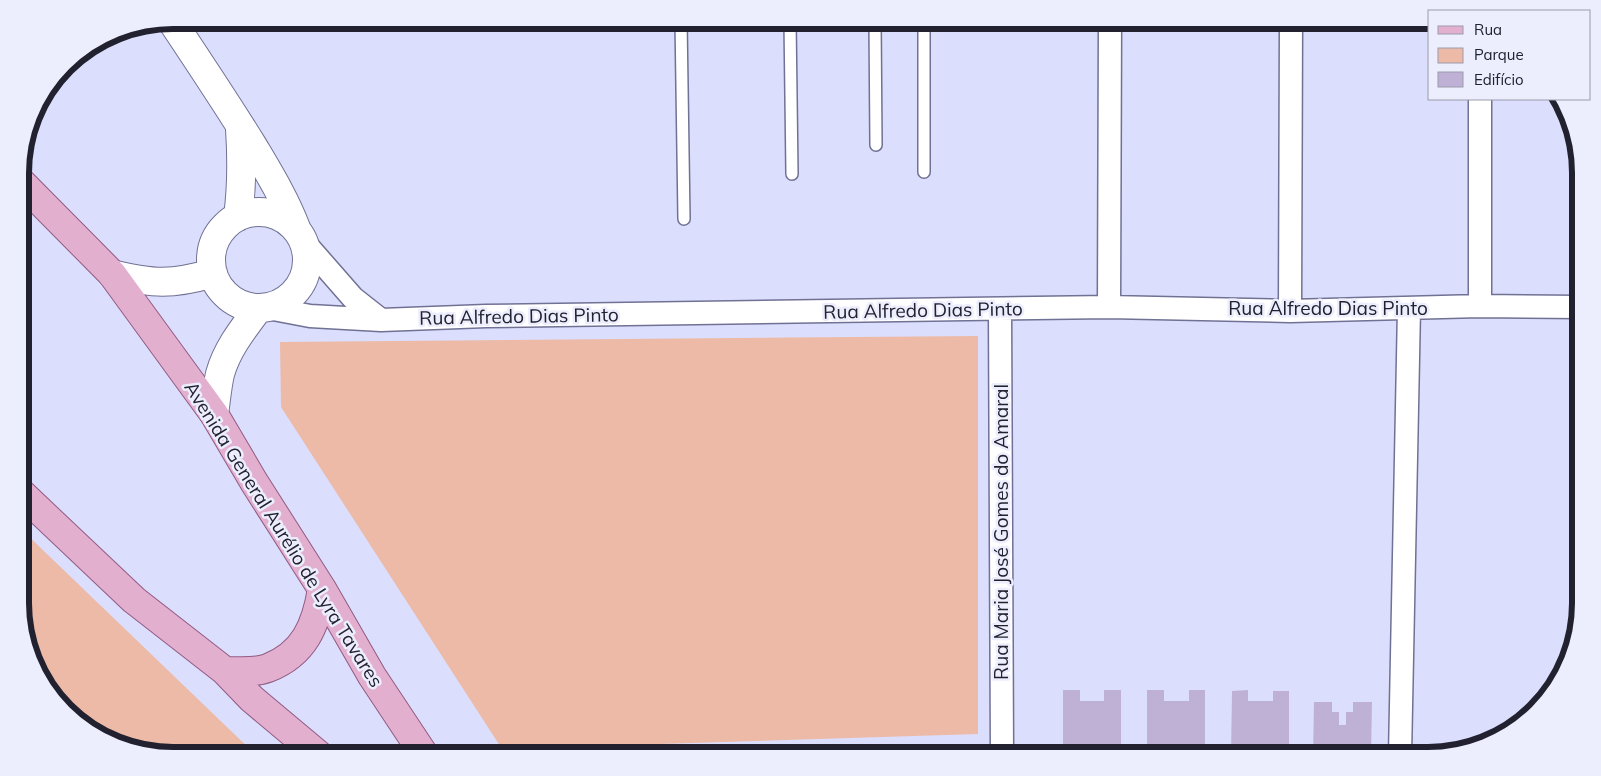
<svg xmlns="http://www.w3.org/2000/svg" width="1601" height="776" font-family="Mulish,sans-serif">
	<rect width="100%" height="100%" fill="#dcdefd"/>
	<path fill="#ecbaa6" d="M978,336v398l-476,15 -221,-342 -1,-65z
		M21,529l236,227h-85l-67,-16 -54,-44 -30,-72z"/>
	<path fill="#bfb1d5" d="M1063,690h17v11h24v-11h17v65l-58,1z
		M1147,690h17v11h25v-11h16v65l-58,1z
		M1248,690v11h25v-10h16v64l-58,1 1,-65z
		M1314,702h18v10h7v13h7v-13h7v-10h19l-1,54h-58z"/>
	<g fill="none" stroke-linecap="round" stroke-linejoin="round">
		<g stroke="#707194" stroke-width="14">
			<path id="lane" d="M681,20l3,199
				M790,20l2,154
				M875,20l1,125
				M924,20v152"/>
		</g>
		<g stroke="#707194" stroke-width="25">
			<path id="street" d="M1480,99v207
				M304,242l49,56 28,22
				M1109,307l1,-287
				M268,308l42,8 71,4 105,-4 623,-9 181,4 190,-5 100,1
				M1000,309l2,447
				M1290,311l1,-291
				M1400,756l9,-448"/>
		</g>
		<g stroke="#707194" stroke-width="30">
			<path id="secondary" d="M171,20c28,42 56,84 82,126 16,27 32,53 43,82
				M211 260a48 48 0 1 1 96 0a48 48 0 1 1-96 0Z
				M238,217c4,-30 4,-58 2,-88
				M112,274c41,10 60,11 101,-1
				M214,414c2,-13 3,-27 6,-40 7,-25 23,-45 38,-65"/>
		</g>
		<g stroke="#925b82" stroke-width="30">
			<path id="primary" d="M20,181l92,93 102,140 40,68 68,107 50,87 53,80
				M21,493l113,107 91,71 27,28 68,57
				M225,671c14,0 30,2 43,-3 36,-14 48,-42 54,-79"/>
		</g>
		<use href="#lane" stroke="#fff" stroke-width="11"/>
		<use href="#street" stroke="#fff" stroke-width="22"/>
		<use href="#secondary" stroke="#fff" stroke-width="28"/>
		<use href="#primary" stroke="#e2afcf" stroke-width="28"/>
	</g>
	<g text-anchor="middle" dominant-baseline="central" stroke-width="5" stroke-linejoin="round" paint-order="stroke">
		<g font-size="19" fill="#21212f" stroke="#ecedfd">
			<text x="1328" y="308">Rua Alfredo Dias Pinto</text>
			<text transform="translate(923 310) rotate(-1)">Rua Alfredo Dias Pinto</text>
			<text transform="translate(519 316) rotate(-1)">Rua Alfredo Dias Pinto</text>
			<text transform="translate(1001 532) rotate(-90)">Rua Maria José Gomes do Amaral</text>
			<text transform="translate(284 534) rotate(58)">Avenida General Aurélio de Lyra Tavares</text>
		</g>
	</g>
	<path d="M0 0H1601V776H0ZM173 29H1428A144 144 0 0 1 1572 173V603A144 144 0 0 1 1428 747H173A144 144 0 0 1 29 603V173A144 144 0 0 1 173 29Z" fill="#ecedfd" fill-rule="evenodd"/>
	<path fill="none" stroke="#21212f" stroke-width="6" d="M173 29H1428A144 144 0 0 1 1572 173V603A144 144 0 0 1 1428 747H173A144 144 0 0 1 29 603V173A144 144 0 0 1 173 29Z"/>
	<rect x="1428" y="10" width="162" height="90" fill="#ecedfd" stroke="#9b9bab"/>
	<rect x="1438" y="26" width="25" height="8" fill="#e2afcf" stroke="#9b9bab"/>
	<text x="1474" y="35" font-size="15" fill="#21212f">Rua</text>
	<rect x="1438" y="48" width="25" height="15" fill="#ecbaa6" stroke="#9b9bab"/>
	<text x="1474" y="60" font-size="15" fill="#21212f">Parque</text>
	<rect x="1438" y="72" width="25" height="15" fill="#bfb1d5" stroke="#9b9bab"/>
	<text x="1474" y="85" font-size="15" fill="#21212f">Edifício</text>
</svg>
